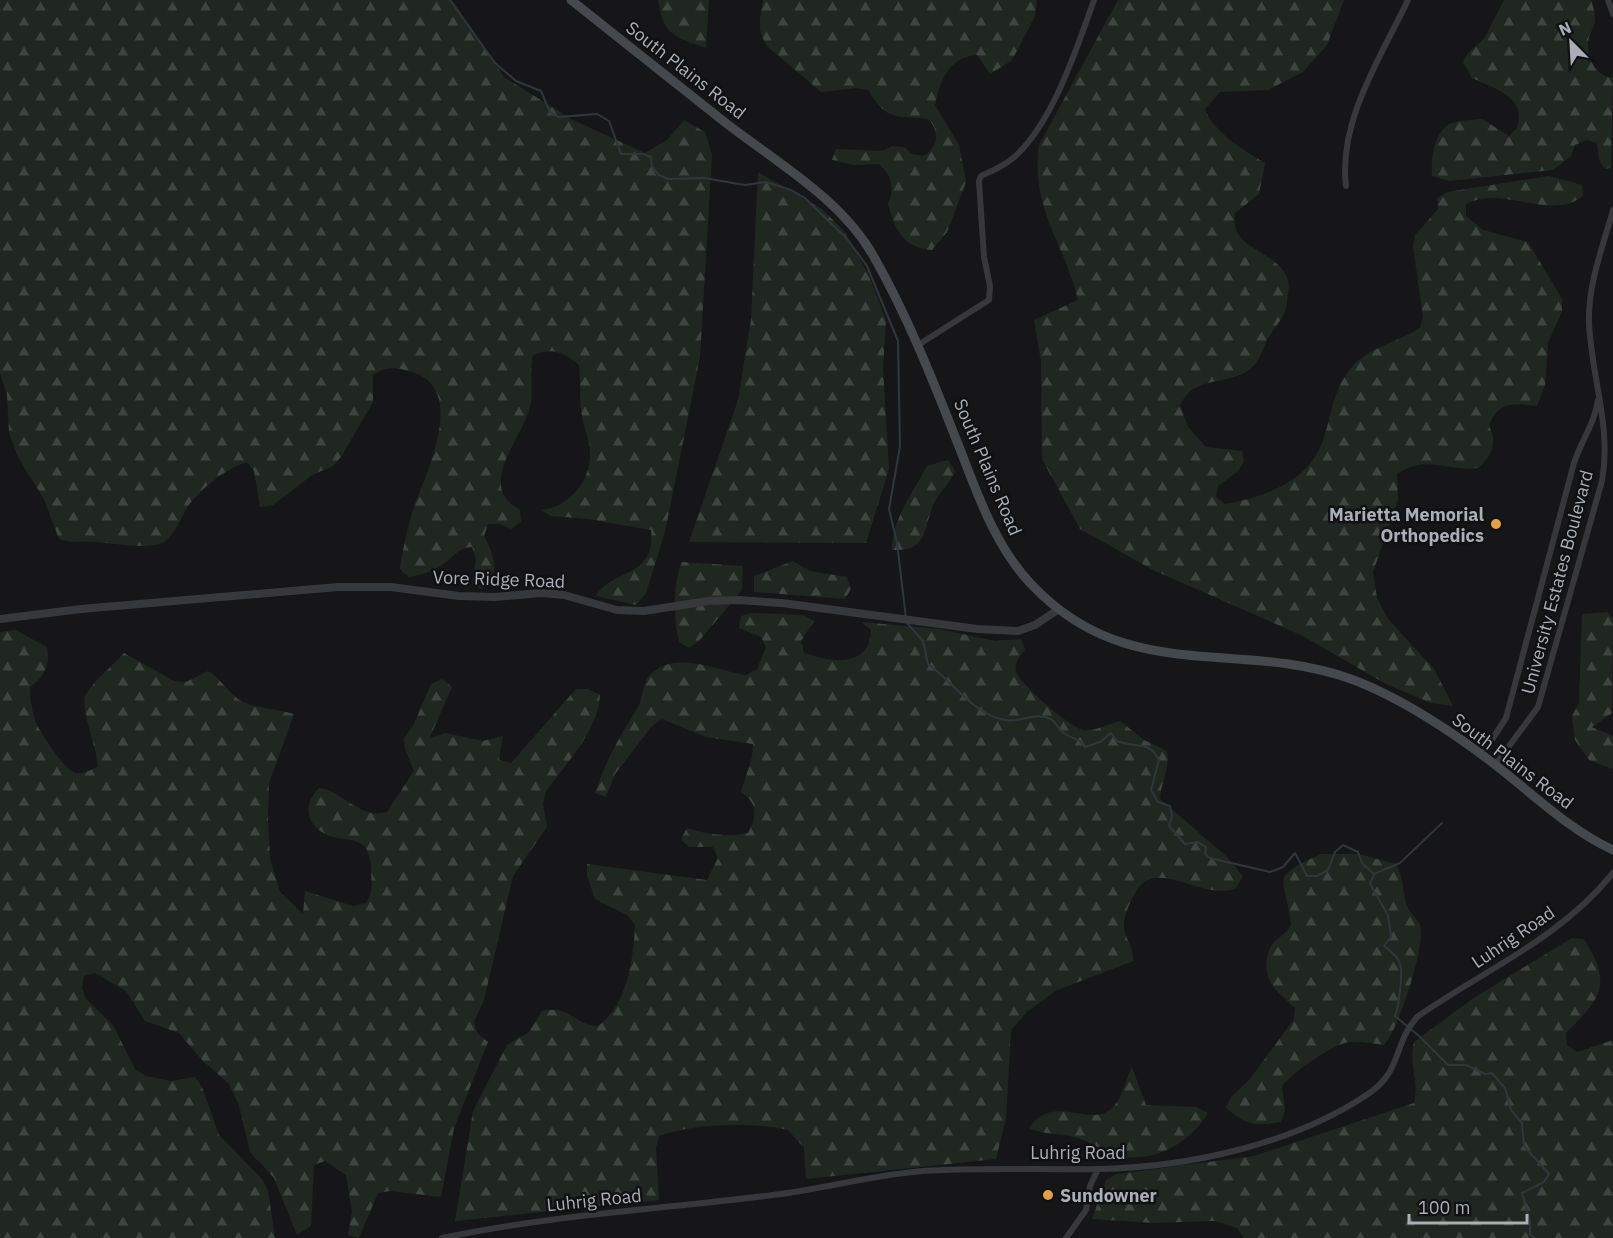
<svg xmlns="http://www.w3.org/2000/svg" width="1613" height="1238" font-family="'IBM Plex Sans',sans-serif">
	<defs>
		<pattern id="forest-firs" width="22" height="20" patternUnits="userSpaceOnUse" patternTransform="scale(1.5)"><rect width="22" height="20" fill="#202721"/><path d="M5 1l3.5 6h-7zM16 11l3.5 6h-7z" fill="#3e443f"/></pattern>
	</defs>
	<rect width="100%" height="100%" fill="#161618"/>
	<path fill="url(#forest-firs)" d="M0,0h452l52,77 69,43 72,33 22,-13 17,-20 21,12 7,23 -12,202 -35,175 -19,61 -10,12 -40,-9c15,-27 60,-17 55,-66l-63,-11 -37,-3 -10,-6c28,-2 50,-29 49,-57 0,-12 -6,-24 -8,-37 -3,-16 -1,-34 -3,-51 -14,-13 -28,-18 -46,-10 -4,18 1,35 -3,52 -8,33 -55,78 -10,103l1,12 -10,7 -12,-5h-11l-4,12c9,17 13,29 8,48l-10,5 -10,-5 4,-24 -4,-13c-16,1 -19,12 -32,19 -9,6 -20,9 -31,11l-9,-8c3,-21 7,-39 13,-59 12,-35 56,-121 -1,-138 -16,-5 -26,-6 -39,3v27l-32,55 -8,9 -21,9 -39,30 -13,2 -6,-36 -7,-9c-20,6 -41,23 -55,39 -13,14 -15,41 -37,44 -20,3 -40,-2 -60,-3 -13,-2 -23,2 -36,-3l-15,-40 -26,-42 -9,-24 -2,-38 -7,-22z
		M658,0h51l-3,48c-33,-12 -42,-12 -48,-48z
		M763,0h274l-2,16 -18,35 -6,10 -21,13 -13,-19c-28,2 -37,25 -42,50l24,40 7,37 -19,50 -15,18c-29,-2 -37,-21 -44,-46 7,-16 4,-29 -9,-40l-25,1 -22,-5 4,-11 46,2 10,-5 12,1 8,7 12,2c15,-11 16,-24 4,-37 -34,-4 -40,3 -60,-29l-12,-2 -35,4 -54,-46c-11,-16 -7,-28 -4,-46z
		M1118,0h226l-17,45 -24,27 -35,18 -48,2 -15,17c8,23 40,42 60,54l-6,31 -24,19c-7,39 45,36 53,68 2,6 -1,15 -1,22 -1,12 -11,23 -17,32 -8,12 -9,27 -21,35 -23,16 -57,5 -69,36l8,21 18,20 36,4 2,11 -7,10 -19,14 -2,11 9,7c38,-7 82,-21 97,-61 11,-29 9,-51 30,-76 16,-19 48,-26 68,-39l3,-11 -10,-71 2,-11 23,-26 -1,-11 10,-6 102,-16 33,9 1,11c-34,26 -79,-12 -117,8v12l17,14 45,12 34,57v12l-14,32 -3,42 -8,21c-22,-3 -40,-5 -48,20 9,17 3,30 -11,42 -31,4 -51,-14 -81,6l1,26 -25,72 4,26 11,21 46,50 19,37 -22,-3 -45,-19 -85,-49 -148,-65 -73,-41 -38,-70 -1,-98 -7,-41 44,-20c-14,-58 -48,-93 -39,-155z
		M1504,0h87c2,6 4,12 4,19 0,7 -4,12 -6,18 -4,18 5,39 24,41l-2,90 -6,1 -6,-9 -2,-17 -10,-3 -12,5 -4,11 -18,14 -104,11 -17,-5c-1,-17 2,-46 20,-53 9,-3 21,-3 30,-4l27,17 8,-8c11,-32 -25,-40 -45,-50l-9,-16 6,-10 15,-13z
		M758,172l64,37 22,22 25,44 17,45 -3,48 6,101 -23,74 -177,-1 49,-142 13,-80z
		M948,460l7,11c-5,13 -15,20 -21,32 -11,24 -5,49 -42,47 0,-32 21,-57 35,-84z
		M793,561l17,10 37,6 4,12 -6,10 -91,-7v-16z
		M682,562l61,4 -1,24 -43,51 -10,7 -10,-6c-5,-25 -7,-56 3,-80z
		M1608,612l5,7 -1,94 -20,14 21,9v33l-24,-9 -14,-20 -3,-24 7,-13 3,-89z
		M753,613l50,2 11,6 -13,20 3,12c26,9 66,16 67,-23l-10,-8 78,7 56,12 26,-2 4,11c-5,6 -11,12 -9,21 3,13 54,56 67,59 11,2 26,-6 37,-9l24,19 23,11c3,18 -6,30 -7,48l67,58 16,19 -8,13c-37,11 -81,-35 -101,6 -5,9 -10,21 -10,31 1,15 10,19 9,35l-78,30 -28,21 -16,18 -5,88 -10,41 -190,20 -2,-31 -16,-18c-36,-8 -95,-7 -129,6l-3,12 3,52 -204,21 18,-110 34,-66 22,-13 13,-21c32,-6 30,14 56,15 30,-22 35,-66 37,-101l-8,-10 -32,-16 -8,-23v-12l120,16 11,-22 -5,-11h-24l-8,-8 6,-11c20,7 40,9 61,5 9,-17 10,-30 -7,-41l11,-35 1,-13 -47,-7 -44,-18 -10,7 -37,48 -9,23 -11,-4c12,-35 24,-55 43,-86 6,-11 4,-25 14,-34 26,-23 65,-2 94,2l11,-6 9,-22 -5,-10 -22,-9 2,-12z
		M15,630l32,17c3,20 -2,28 -17,40 0,12 2,27 7,38 6,11 27,45 39,48 8,1 15,-3 22,-7 -1,-18 -19,-61 -12,-72 10,-15 26,-28 38,-41l50,28 12,1 22,-11c14,8 20,23 35,31 9,5 38,8 51,12l-25,69 -1,37 2,38 10,34 23,22 2,-23 48,15 13,-3c7,-11 6,-18 5,-31 0,-9 -1,-19 -7,-26 -8,-8 -21,-6 -31,-9 -25,-8 -33,-30 -14,-49 25,3 40,32 68,24l27,-41 -9,-22 -1,-11 9,-12 18,-42 11,-5 10,8 -23,52 16,-6 38,8 20,-5 -4,24 12,3 65,-74h12l12,6c-1,34 -34,69 -54,96l-3,12 4,24 -34,49 -29,124 -10,22 4,12 10,8 -34,86 -13,69 -51,-6 -12,2 -19,45 -11,-3 4,-24 -6,-36 -21,-14 -11,4 -3,61 -14,9 -23,-57 -24,-26 -11,-47 -10,-21 -27,-24 -23,-27 -34,-12 -19,-30 -31,-18 -11,3 -2,12 4,11 27,26 22,44 11,7 25,5 24,-4 7,10 17,48 43,44 6,11 7,48h-275v-606z
		M1321,854h38l37,10c9,14 5,29 12,44 4,9 13,12 13,23 1,24 -22,97 -37,114 -11,-1 -23,-4 -34,-3 -16,1 -58,31 -68,44l3,24 -4,12c-27,4 -33,4 -55,-14l5,-11 19,-18 44,-60 1,-11c-16,-15 -32,-25 -28,-50 1,-6 4,-13 8,-17 7,-6 11,-7 16,-16 -5,-49 -25,-46 30,-71z
		M1572,938l12,1c29,46 17,59 -18,94l1,12 10,7 36,-12v198h-369l-7,-10 -22,-7 -62,2 -61,-4 14,-39 11,-6 137,-18 160,-53c6,-25 -6,-37 0,-61l61,-45z
		M1132,1067l14,38 50,2 12,6c-20,33 -60,53 -98,41 -11,-4 -20,-13 -32,-16 -17,-5 -34,-3 -49,-10 24,-36 60,0 82,-19 12,-10 14,-29 21,-42z"/>
	<g fill="none" stroke-linecap="round" stroke-linejoin="round">
		<path stroke="#2f373d" stroke-width="2" d="M450,0l45,63 21,18 25,10 9,21 8,5 39,-3 12,7 12,33h22l8,3 1,10 7,8 9,4 36,-1 41,7 21,-3 25,8 14,8 43,42 19,26 31,75 2,105 -11,63 8,34 9,75
			M907,623l16,18 5,23c24,17 46,51 77,56 16,3 30,-9 46,-1 6,4 9,13 16,16 8,5 12,3 18,12l15,-5 11,-9 6,8c17,7 33,-1 42,19l-8,30 7,12 12,4 2,10 -3,10 16,18 13,-2 8,5 -1,7 5,4 60,14 13,-5 12,-14 12,23h10l11,-6 7,-18 8,-7 15,7 4,11 12,11 -4,10 18,31 3,22 -7,9c6,5 14,10 16,18 3,10 -1,42 -5,52l24,20 29,29h18l19,9 7,-1 13,15 6,22 11,13 2,23 25,28 -5,8 -22,11 8,29v12l5,4
			M1374,874l26,-11 42,-40"/>
		<path stroke="#37383c" stroke-width="6" d="M1608,0l5,14
			M1346,186c-8,-65 35,-129 62,-186
			M918,345l71,-45 1,-14 -6,-29 -5,-76 2,-5c11,-5 23,-10 32,-18 39,-33 64,-110 81,-158
			M1482,755l24,-37 68,-255c7,-22 21,-40 24,-63
			M1495,765l43,-58 64,-226c10,-54 -11,-105 -13,-159 -1,-38 14,-76 24,-112
			M442,1238c109,-23 221,-29 331,-43 50,-6 99,-20 150,-24 59,-4 118,-1 177,-2 89,-2 194,-25 268,-75 34,-22 25,-50 49,-77 67,-47 143,-78 196,-144
			M1066,1238l20,-28 4,-24 8,-17"/>
		<path stroke="#37383c" stroke-width="8" d="M0,619l81,-10 257,-22h53l68,9 36,1 46,-4 23,2 53,15 27,1 64,-10 30,-1 44,3 195,26 41,2 17,-6 24,-16"/>
		<path stroke="#45484c" stroke-width="9" d="M571,0c50,40 100,80 151,120 52,41 119,78 152,137 33,58 58,121 82,182 20,50 37,105 75,145 97,103 206,54 320,95 49,18 105,55 147,88 37,29 72,63 115,83"/>
	</g>
	<g fill="#e3a242" stroke="#111113" stroke-width="2">
		<circle cx="1496" cy="524" r="6"/>
		<circle cx="1048" cy="1195" r="6"/>
	</g>
	<g text-anchor="middle" dominant-baseline="central" stroke-width="5" stroke-linejoin="round" paint-order="stroke">
		<g font-size="18" fill="#a9aeb7" stroke="#111113">
			<text transform="translate(686 70) rotate(38)">South Plains Road</text>
			<text transform="translate(988 467) rotate(67)">South Plains Road</text>
			<text transform="translate(499 579) rotate(2)">Vore Ridge Road</text>
			<text transform="translate(1557 582) rotate(-75)">University Estates Boulevard</text>
			<text transform="translate(1513 761) rotate(37)">South Plains Road</text>
			<text transform="translate(1513 937) rotate(-34)">Luhrig Road</text>
			<text x="1078" y="1152">Luhrig Road</text>
			<text transform="translate(594 1200) rotate(-6)">Luhrig Road</text>
		</g>
		<g font-size="18" font-weight="bold" fill="#a9aeb7" stroke="#111113" text-anchor="end">
			<text x="1484" y="514">Marietta Memorial<tspan x="1484" dy="21">Orthopedics</tspan></text>
			<text x="1060" y="1195" text-anchor="start">Sundowner</text>
		</g>
	</g>
	<g transform="translate(1571 42) rotate(336)" stroke="#111113" stroke-width="4.5" paint-order="stroke">
	<path d="M0-4.5L10 22L0 15L-10 22Z" fill="#a9aeb7"/>
	<text y="-9" font-size="16" font-weight="bold" text-anchor="middle" fill="#a9aeb7">N</text>
	</g>
	<path d="M1409 1214v9h118v-9" fill="none" stroke="#a9aeb7" stroke-width="3"/>
	<text x="1418" y="1214" font-size="18" fill="#a9aeb7" stroke="#111113" stroke-width="4.5" paint-order="stroke">100 m</text>
</svg>
